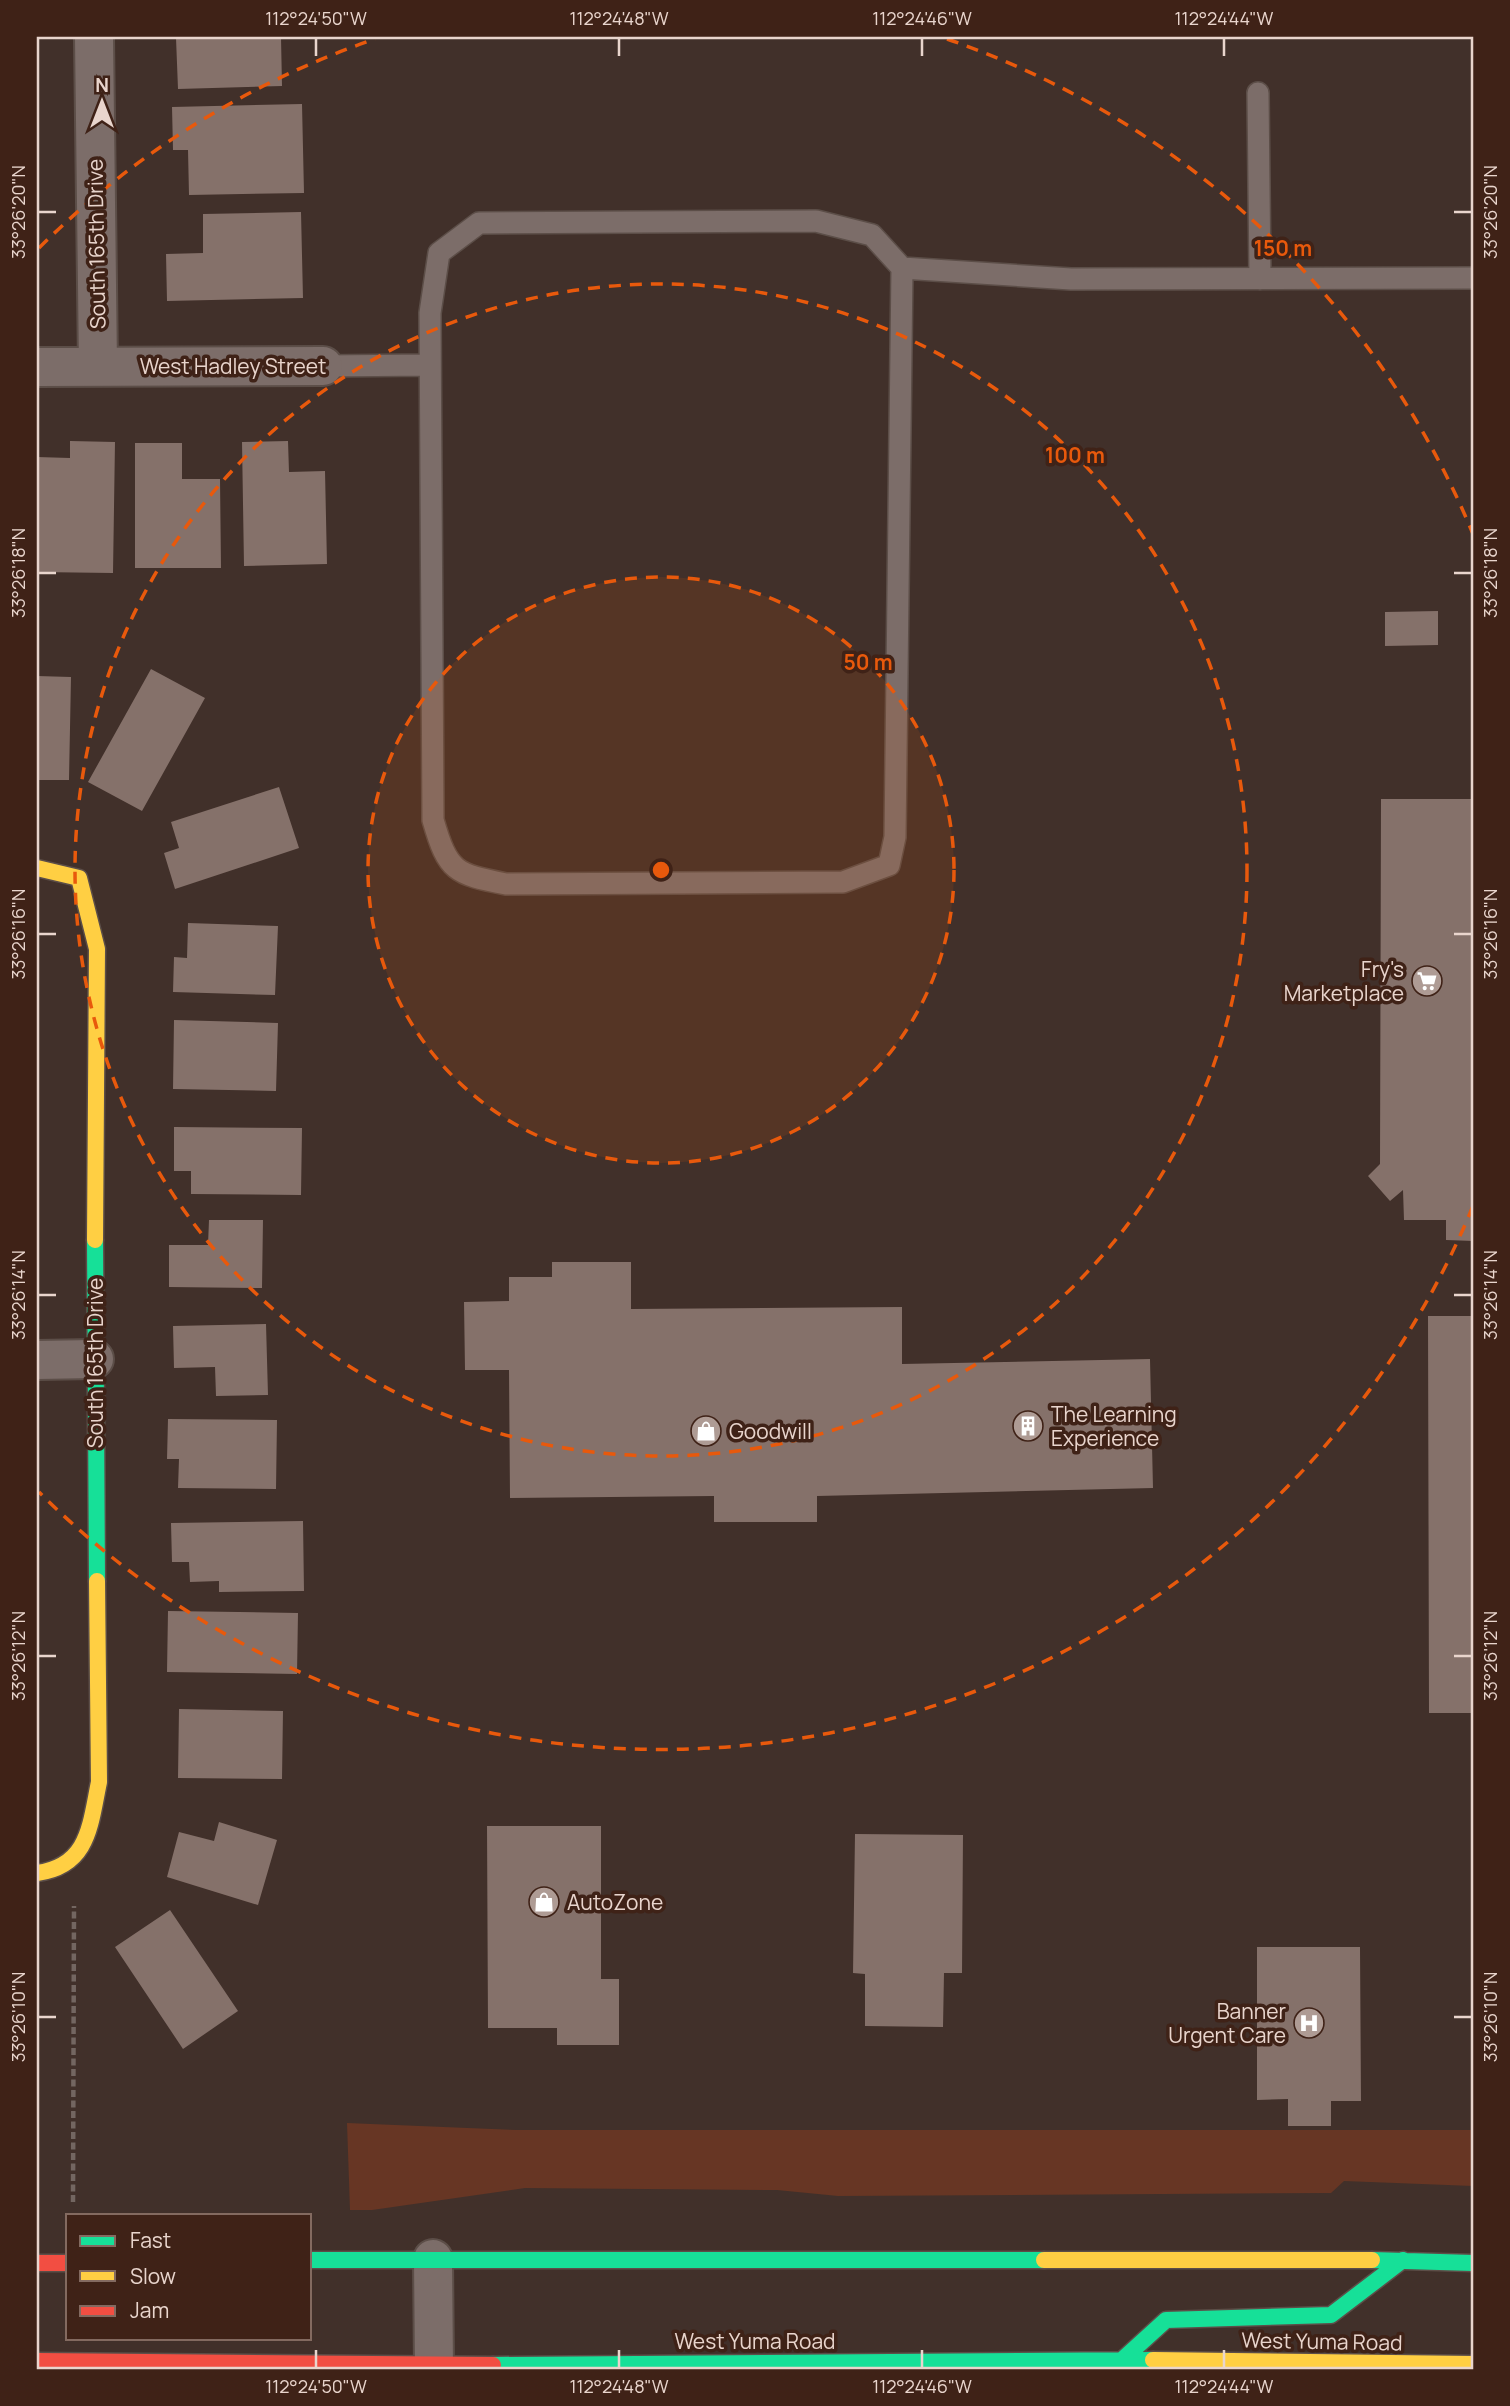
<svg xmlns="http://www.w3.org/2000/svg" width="1510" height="2406" font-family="Manrope,sans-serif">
	<rect width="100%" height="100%" fill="#41302a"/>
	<path fill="#673624" d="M347,2123l170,7h956v56l-129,-5 -13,12 -493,3 -61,-6 -252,-2 -153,22h-22z"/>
	<path fill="#85716a" d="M206,37h75l1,49 -104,3 -2,-51z
		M302,104l2,89 -115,2 -1,-45h-15l-1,-43z
		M301,212l2,86 -136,3 -1,-47 37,-1v-39z
		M70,441l45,1 -2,131 -76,-1v-115l33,1z
		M288,441l1,31 36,-1 2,93 -83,2 -2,-124z
		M135,443h47v36h38l1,89h-86z
		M1438,611v34l-53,1v-34z
		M151,669l54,29 -63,113 -54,-29z
		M37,676l34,1 -2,103h-32z
		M279,787l20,61 -124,41 -11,-36 15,-5 -8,-26z
		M1381,799h92v442l-27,-1v-20h-42l-1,-30 -13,11 -22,-25 12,-12z
		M188,923l90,3 -3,69 -102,-3 1,-35 13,1z
		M174,1020l104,3 -2,68 -103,-2z
		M174,1127l128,1 -1,67 -110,-1v-23h-17z
		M209,1220h54l-1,68 -93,-1v-42h39z
		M552,1262h79v47l271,-2v57l248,-5 3,129 -336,8v26h-103v-26l-204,2 -1,-128h-44l-1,-68 45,-1v-24h43z
		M1428,1316h45v397h-44z
		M266,1324l2,71 -52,1 -1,-29 -41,1 -1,-42z
		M168,1419l109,1 -1,69 -98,-1 1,-29h-12z
		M303,1521l1,70 -85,1v-11l-29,1 -1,-20h-17l-1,-39z
		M168,1611l130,2 -1,61 -130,-2z
		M179,1709l104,2 -1,68 -104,-1z
		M219,1822l58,18 -19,65 -91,-28 12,-45 35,9z
		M487,1826h114v153h18v66h-62v-17h-69z
		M855,1834l108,1 -1,138h-18l-1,54 -78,-1v-52l-12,-1z
		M170,1910l68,101 -55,38 -68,-102z
		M1257,1947h103l1,154h-30v25h-43v-27l-31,1z"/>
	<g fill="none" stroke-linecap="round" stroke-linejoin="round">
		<g stroke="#5c4e48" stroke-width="24">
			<path id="lane" d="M1258,93l2,186
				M902,268l-7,569 -6,28 -46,17 -337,2c-51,-10 -58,-12 -73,-64l-3,-507 9,-60 40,-30 337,-2 56,14 30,33 169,11 402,-1
				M323,366l105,-1"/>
		</g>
		<g stroke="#5c4e48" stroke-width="42">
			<path id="street" d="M94,37l4,330
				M37,367l286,-1
				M37,1360l57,-1
				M433,2259l1,110"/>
		</g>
		<g stroke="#5c4e48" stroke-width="19">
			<path id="fast" d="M95,1240l2,341
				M310,2260h734
				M1372,2260l101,3
				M1122,2360l44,-40 165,-5 72,-55
				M493,2365l660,-5"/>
		</g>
		<g stroke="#5c4e48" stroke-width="19">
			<path id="slow" d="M37,868l42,10 18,71 -2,291
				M37,1873c52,-7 53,-48 62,-91l-2,-201
				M1044,2260h328
				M1153,2360l320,4"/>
		</g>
		<g stroke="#5c4e48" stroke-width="19">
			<path id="jam" d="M37,2263h31
				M37,2361l456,4"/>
		</g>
		<path stroke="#736661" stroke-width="4.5" stroke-dasharray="7 3.5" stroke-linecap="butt" d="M73,2202l1,-296"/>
		<use href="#lane" stroke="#7c6d69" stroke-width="21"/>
		<use href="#street" stroke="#7c6d69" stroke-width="38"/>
		<use href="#fast" stroke="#16e098" stroke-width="16"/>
		<use href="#slow" stroke="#ffcf43" stroke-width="16"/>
		<use href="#jam" stroke="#f24e42" stroke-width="16"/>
	</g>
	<path fill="none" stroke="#e9d5cd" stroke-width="2.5" d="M316,38v18M619,38v18M922,38v18M1224,38v18M38,212h18M1454,212h18M38,573h18M1454,573h18M38,934h18M1454,934h18M38,1295h18M1454,1295h18M38,1656h18M1454,1656h18M38,2017h18M1454,2017h18M316,2350v18M619,2350v18M922,2350v18M1224,2350v18"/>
	<circle cx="661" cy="870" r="293" fill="#e8590c" fill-opacity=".12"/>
	<g fill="none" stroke="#e8590c" stroke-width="3.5" stroke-dasharray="12 9">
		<circle cx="661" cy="870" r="293"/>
		<circle cx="661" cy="870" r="586"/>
		<path d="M1473 1206A879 879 0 0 1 39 1492M39 248A879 879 0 0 1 375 39M947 39A879 879 0 0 1 1473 534"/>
	</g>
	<defs>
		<g id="supermarket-disc" transform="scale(1.575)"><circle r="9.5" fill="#ae9b94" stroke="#3f2217"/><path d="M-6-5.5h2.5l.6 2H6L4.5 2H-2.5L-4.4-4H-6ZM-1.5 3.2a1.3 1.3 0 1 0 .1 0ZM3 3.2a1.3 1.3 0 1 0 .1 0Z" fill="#fff"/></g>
		<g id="building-disc" transform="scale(1.575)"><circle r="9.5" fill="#ae9b94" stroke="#3f2217"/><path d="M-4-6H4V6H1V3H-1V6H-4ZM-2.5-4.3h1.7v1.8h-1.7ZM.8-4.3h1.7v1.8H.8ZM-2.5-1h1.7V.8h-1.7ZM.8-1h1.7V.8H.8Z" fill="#fff"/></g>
		<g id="shop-disc" transform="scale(1.575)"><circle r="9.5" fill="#ae9b94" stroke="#3f2217"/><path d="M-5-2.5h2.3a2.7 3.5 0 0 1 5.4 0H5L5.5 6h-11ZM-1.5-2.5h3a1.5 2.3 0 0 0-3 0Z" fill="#fff"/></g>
		<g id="hospital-disc" transform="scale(1.575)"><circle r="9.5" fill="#ae9b94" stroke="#3f2217"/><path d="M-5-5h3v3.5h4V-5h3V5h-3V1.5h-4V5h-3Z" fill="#fff"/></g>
	</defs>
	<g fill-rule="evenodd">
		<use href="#supermarket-disc" x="1427" y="981"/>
		<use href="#building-disc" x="1028" y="1426"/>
		<use href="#shop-disc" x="706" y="1431"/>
		<use href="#shop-disc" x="544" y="1902"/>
		<use href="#hospital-disc" x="1309" y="2023"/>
	</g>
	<g text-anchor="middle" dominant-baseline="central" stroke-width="7" stroke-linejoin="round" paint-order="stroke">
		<g font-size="21" fill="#e9d5cd" stroke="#3f2217">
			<text transform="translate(96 244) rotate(-91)">South 165th Drive</text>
			<text x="233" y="366">West Hadley Street</text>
			<text transform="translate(95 1363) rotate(-90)">South 165th Drive</text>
			<text x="755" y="2341">West Yuma Road</text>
			<text transform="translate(1322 2341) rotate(1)">West Yuma Road</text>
		</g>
		<g font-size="21" fill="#e9d5cd" stroke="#3f2217" text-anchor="start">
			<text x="1404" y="969" text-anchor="end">Fry's<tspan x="1404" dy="24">Marketplace</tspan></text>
			<text x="1051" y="1414">The Learning<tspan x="1051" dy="24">Experience</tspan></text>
			<text x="729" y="1431">Goodwill</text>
			<text x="567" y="1902">AutoZone</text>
			<text x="1286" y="2011" text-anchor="end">Banner<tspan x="1286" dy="24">Urgent Care</tspan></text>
		</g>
	</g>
	<circle cx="661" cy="870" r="10" fill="#e8590c" stroke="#3f2217" stroke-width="3.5"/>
	<g font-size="21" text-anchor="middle" font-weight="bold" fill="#e8590c" stroke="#3f2217" stroke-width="7" stroke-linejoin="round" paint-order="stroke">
		<text x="1283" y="256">150 m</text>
		<text x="1075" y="463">100 m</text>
		<text x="868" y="670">50 m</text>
	</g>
	<rect width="1510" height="2406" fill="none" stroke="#3f2217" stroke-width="77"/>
	<rect x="66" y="2214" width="245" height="126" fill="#3f2217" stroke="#836a60" stroke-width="2"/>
	<rect x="80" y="2236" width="35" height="10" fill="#16e098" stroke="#836a60" stroke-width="2"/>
	<text x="130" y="2248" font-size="21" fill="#e9d5cd">Fast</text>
	<rect x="80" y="2271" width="35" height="10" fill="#ffcf43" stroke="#836a60" stroke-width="2"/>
	<text x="130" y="2284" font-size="21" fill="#e9d5cd">Slow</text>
	<rect x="80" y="2306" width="35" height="10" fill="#f24e42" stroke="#836a60" stroke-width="2"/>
	<text x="130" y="2318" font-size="21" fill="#e9d5cd">Jam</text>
	<g transform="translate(102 102)" stroke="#3f2217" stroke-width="5" paint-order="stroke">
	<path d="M0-5L12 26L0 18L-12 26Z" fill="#e9d5cd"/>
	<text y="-10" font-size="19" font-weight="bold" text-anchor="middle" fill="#e9d5cd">N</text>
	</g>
	<rect x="38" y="38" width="1434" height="2330" fill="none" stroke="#e9d5cd" stroke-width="2.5"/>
	<g font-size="18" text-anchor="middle" fill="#e9d5cd">
		<text x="316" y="25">112°24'50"W</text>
		<text x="619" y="25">112°24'48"W</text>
		<text x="922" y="25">112°24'46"W</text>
		<text x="1224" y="25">112°24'44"W</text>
		<text transform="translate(19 212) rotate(-90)" y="6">33°26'20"N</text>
		<text transform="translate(1491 212) rotate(-90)" y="6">33°26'20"N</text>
		<text transform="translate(19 573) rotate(-90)" y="6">33°26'18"N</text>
		<text transform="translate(1491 573) rotate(-90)" y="6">33°26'18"N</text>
		<text transform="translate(19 934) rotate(-90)" y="6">33°26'16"N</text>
		<text transform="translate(1491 934) rotate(-90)" y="6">33°26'16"N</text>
		<text transform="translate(19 1295) rotate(-90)" y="6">33°26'14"N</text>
		<text transform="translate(1491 1295) rotate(-90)" y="6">33°26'14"N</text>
		<text transform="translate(19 1656) rotate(-90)" y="6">33°26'12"N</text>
		<text transform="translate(1491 1656) rotate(-90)" y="6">33°26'12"N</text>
		<text transform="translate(19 2017) rotate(-90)" y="6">33°26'10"N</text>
		<text transform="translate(1491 2017) rotate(-90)" y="6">33°26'10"N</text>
		<text x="316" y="2393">112°24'50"W</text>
		<text x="619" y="2393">112°24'48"W</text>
		<text x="922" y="2393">112°24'46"W</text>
		<text x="1224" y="2393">112°24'44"W</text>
	</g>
</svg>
